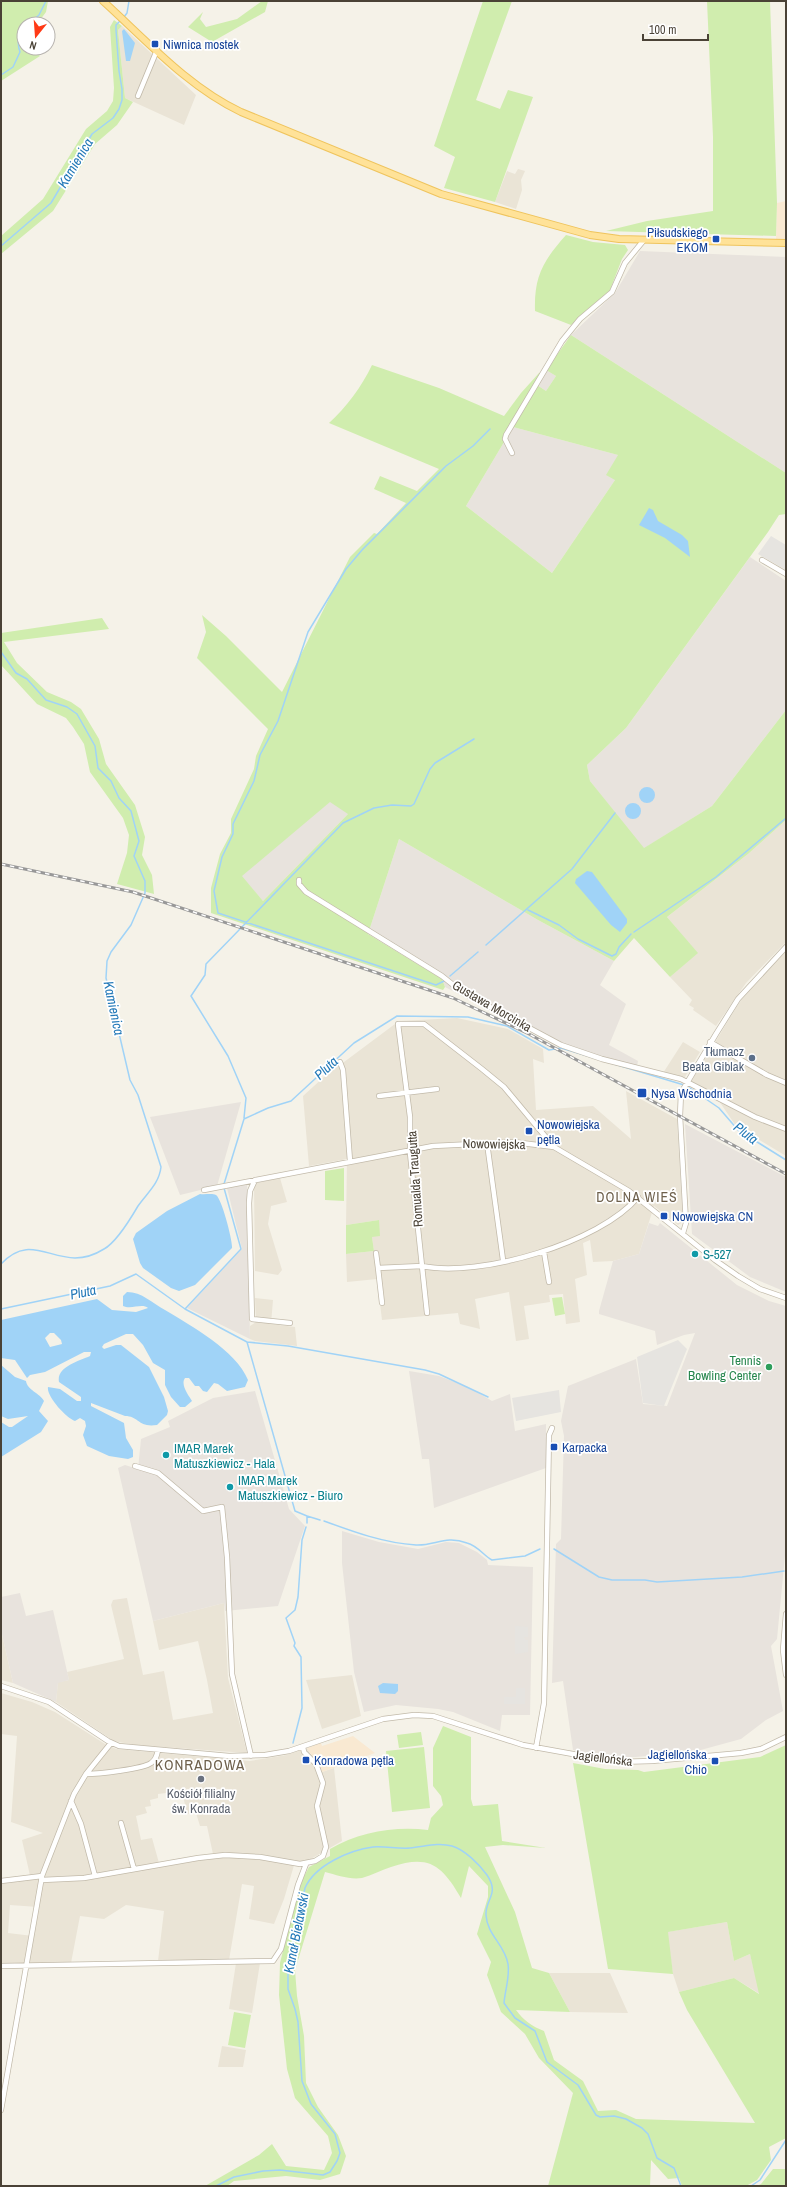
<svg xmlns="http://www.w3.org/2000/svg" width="787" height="2187" font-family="'Archivo Narrow',sans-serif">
	<rect width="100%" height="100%" fill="#f5f2e8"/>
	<path fill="#eae4d6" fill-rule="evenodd" d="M122,26l74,69 -12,30 -59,-27 -7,-68z
		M518,169l7,2 -4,9 1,10 -6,19 -21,-7 12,-31 8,3z
		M786,820v122l-40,41 -30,43 -23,-16 1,-2 -5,-3 3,-5 -22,-23 27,-24 -30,-36 81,-63z
		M786,951v205l-50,-30 -17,-25 -30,-16 50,-82 18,-23z
		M457,1018l51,11 35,20 1,14 -11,-4 3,51 57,-4 38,33 -5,-48 51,28 6,103 -5,3 -24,-19 -15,48 -26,7 -20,1 -3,-22 -7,3 4,32 -12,4 5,43 -14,2 -3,-30 -14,1 1,7 -26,4 5,33 -13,2 -7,-49 -34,7 5,30 -20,-5 -2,-11 -76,7 -5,-41 -30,3 -1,-28 28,-3 -2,-14 7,-17 -33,5 1,-66 -38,7 -6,-70 33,-30 4,-1 59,-44z
		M683,1042l17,10 -15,25 -22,-4z
		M280,1178l7,24 -16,4 -3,18 14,46 -4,5 -23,-4 -1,-84 2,-4z
		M255,1298l18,2 -2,24 24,3 2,19 -42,-5 -5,-2v-13l6,-4z
		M127,1598l16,77 21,-4 9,49 40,-7 -6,-33 -9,-39 -39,9 -6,-29 71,-18 4,75 19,75 -112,-8 -21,-4 -58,-39 2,-20 11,-2 -2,-8 57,-13 -13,-54 2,-5z
		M1,1630l12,53 -12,-3z
		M352,1675l9,41 -39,13 -16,-49z
		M1,1693l31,9 23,10 50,32 11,5 134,12 37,-6 20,-7 15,24 12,-4 8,73 -33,19 -14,2 -11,37 -10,25 -25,-5 5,-33 -12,-2 -13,76 -71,1 6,-50 -38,-6 -22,14 -24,-3 -9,47 -70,1v-81l30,-3 -9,-40 21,-7 -32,-11 6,-86 -16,-2zM182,1791l5,23 9,-1 4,13h7l6,28 -54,9 -7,-25 -11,2 -5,-24 11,-3 -2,-6 6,-1 -1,-6 8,-2v-4zM10,1905l28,2 -5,29 -25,-3z
		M727,1922l7,39 16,-7 10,40 -26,-16 -55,14 -6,-18 -6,-42z
		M236,1963h24l-8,50 -23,-4z
		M549,1973h61l18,40 -58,-1z
		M222,2046l24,4 -3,17h-25z"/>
	<path fill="#f9e9d2" d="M786,201v39h-10l1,-37z
		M353,1736l22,17 -53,19 -15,-24 14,-5 1,3z"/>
	<path fill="#e8e3dd" d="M640,251l146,6v216l-215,-138 44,-42z
		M546,370l10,6 -10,15 -9,-6z
		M513,427l105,28 -3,25 -63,93 -86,-67z
		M750,557l36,24v129l-74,96 -69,43 -53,-68 -3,-16 39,-37z
		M330,801l19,12 -86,88 -22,-25z
		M399,839l139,81 76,41 -14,24 26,19 -17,41 29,16 -1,5 -83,-23 -109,-56 -3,-8 -74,-45z
		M241,1102l-24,84 -37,9 -30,-78z
		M685,1124l101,53v115l-36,-15 -58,-43z
		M247,1184l3,155 -63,-31 55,-59 -15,-61z
		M649,1223l9,3 2,-3 77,62 32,16 17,5v239l-9,94 -6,7 12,65 -17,9 -25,19 -44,12 -61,6h-34l-29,-7 -10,-69 -11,2 4,-139 5,-5 3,-103 -3,-15 7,-35 68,-27 7,45 24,2 28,-73 -11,2 -27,10 -2,-14 -56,-17v-3l14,-50 26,-7z
		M409,1371l30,5 29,11 24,14 18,-7 5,37 31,-7v44l-112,40 -5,-49h-7z
		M255,1391l34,118 16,17 -27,80 -53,5 -1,-8 -71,18 -35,-153 7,-3 13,4 3,-30 29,-12 -2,-6 45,-23z
		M342,1531l37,11 39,7 28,-7 13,1 18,9 10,8 1,5 45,2 -3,148h-28l-2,16 -47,-19 -15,-3 -42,-4 -32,7 -10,-40 -12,-109z
		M20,1593l6,23 27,-6 16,70 -11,3 -2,19 -43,-19 -12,-53v-33z"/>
	<path fill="#d0edae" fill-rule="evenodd" d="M1,1h47l-2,11 -9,12h-13v24h8l8,8 -39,25z
		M262,1h6l-3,11 -53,30 -24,-15 15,-15 -3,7 6,8 31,-8z
		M483,1h29l-36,99 24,9 8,-19 25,7 -38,105 -51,-14 11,-31 -21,-11z
		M707,1h63l7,202 -1,33 -170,-5 41,-10 66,-10v-74z
		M114,20l8,6 -4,4 7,68 8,4 -16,23 -22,19 -42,67 -52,43v-18l42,-37 43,-70 21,-18 6,-10 1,-13 -4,-61z
		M566,235l27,7 32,3 3,5 -6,9 -12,31 -39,35 -36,-14c-1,-35 8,-50 31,-76z
		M571,335l215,138v41l-7,1 -11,17 -142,196 -39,37 3,16 54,67 68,-42 74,-96v110l-38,34 -81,63 31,36 -28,24 -36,-39 -20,23 -76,-41 -139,-81 -31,95 74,45 3,8 -2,3 -232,-77v-25l9,-34 11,-21v-14l23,-50 2,-13 12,-27 -71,-71 9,-26 -4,-17 24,21 56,56 68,-135 24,-24 3,1 29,-31 -32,-14 6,-13 37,15 22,-22 -110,-46c17,-15 33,-37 43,-58l67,23 65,28 17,-23 18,-20 7,-3zM546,370l10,6 -10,15 -9,-6zM513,427l105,28 -12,20 9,5 -63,93 -86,-67zM330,802l18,12 -85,87 -21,-25z
		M102,618l7,11 -105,13 13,21 30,29 24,10 10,7 18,30 7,25 29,41 10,32 -3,18 10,20 2,19 -37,-10 10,-31 2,-18 -6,-17 -33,-46 -6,-28 -11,-17 -7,-9 -29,-14 -36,-39v-32z
		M344,1168v33l-19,-1v-29z
		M379,1220l1,16 -8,1 2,14 -28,3v-29z
		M562,1297l3,17 -10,2 -3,-18z
		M443,1726l28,11v62l2,7 25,-2 4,37 44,7 -43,-3 -18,2 30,65 17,56 17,5 21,39 -54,-2c7,10 17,17 28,21l10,29 29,21 15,30 18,-1 20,9 119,4 -68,-113 -8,-18 55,-14 25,16 -9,-40 -16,7 -7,-39 -59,10 5,42 -65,-5 -35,-206 32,6 33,1 6,2 116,-15 26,-12v393l-17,9 2,13 -14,20 -11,6h-64l-3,-8 -11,1 -17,-19 -1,26h-102l25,-93 -34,-35 -14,-24 -24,-22 -14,-37 4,-13 -14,-28 11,-37v-11l-19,-20 -8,32c-19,-32 -31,-44 -70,-31 -9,3 -19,8 -29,11 -12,2 -25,-3 -37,-6l-30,98 2,26 7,40 2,47 12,24 20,28 8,21 -6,18 -20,6 -34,-4 -52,5 -7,5h-22l54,-31 13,-11 14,22 38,4 8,-17 -4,-17 -33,-38 -8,-29 -8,-74 1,-32 19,-77 10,-19 21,-11v-7c29,-17 65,-23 98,-19l3,-12 12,-13 -2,-9 -8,-10v-38z
		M421,1732l2,13 -24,3 -2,-13z
		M424,1747l6,61 -38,4 -6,-61z
		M234,2012l17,3 -6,33 -17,-3z
		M773,2169h13v17h-29l4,-2z"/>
	<path fill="#e6e4e0" d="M771,536l15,9v25l-28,-16z
		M678,1340l9,9 -23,57 -21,-3 -6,-46z
		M559,1390l2,22 -45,9 -4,-23z
		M515,1626l13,1v10h-4l1,3h3v12l-13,2z
		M516,1688h9v16h-21v-7h12z"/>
	<path fill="#a0d3f7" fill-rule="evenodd" d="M124,29l11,14 -5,18h-4l-4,-30z
		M649,508l4,2 5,11 24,14 6,6 2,16 -25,-19 -26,-13z
		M639 795a8 8 0 1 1 16 0a8 8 0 1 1-16 0Z
		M625 811a8 8 0 1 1 16 0a8 8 0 1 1-16 0Z
		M587,871l5,1 35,47v4l-7,9 -9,-7 -36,-42 1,-4z
		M200,1194c5,1 12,-1 16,1 6,4 17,47 16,53l-37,37 -16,6 -8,-3 -28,-20 -3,-5 -7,-24 3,-6 31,-22z
		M127,1292c15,0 25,11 38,18 26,16 71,40 83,70l-3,7 -18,4 -9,-7 -4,-1 -7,9 -4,-1 -4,-5h-4l-6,-8h-4c-5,7 4,18 7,23l-7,6h-5l-9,-10 -6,-12v-15l-12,-7 -10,-18 -10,-11h-7l-22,10 -2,3 2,2 12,-4h5l28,22 15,30 4,14 -1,4 -10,10c-19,3 -18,-9 -32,-9l-34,-13v3l33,17 2,15 7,12v7l-5,2 -19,-3 -22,-10 -4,-11 3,-9 -1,-5 -5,-3 -5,3c-9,-3 -29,-25 -27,-34l12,2 17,12h4v-4l-22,-15c-3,-15 20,-21 31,-26l1,-4h-7l-39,20 -15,3 -3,3 -12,-18 -14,-2v-38l96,-21 15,11 24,2 12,-4c-6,-5 -17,2 -25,-2v-10zM50,1333h4l7,7 1,4 -12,3 -5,-9z
		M1,1365l14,12 11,4c1,9 14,12 18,20l-5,10 9,10 -7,11 -40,25v-35l8,5h3l16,-11 -20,3 -7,-3z
		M383,1683l15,1v7l-3,3 -15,-1 -2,-7z"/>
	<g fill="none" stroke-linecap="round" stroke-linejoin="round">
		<path stroke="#a0d3f7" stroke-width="1.5" d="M124,17l3,-4 2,-12
			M29,24l10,-9 7,-14
			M1,75l12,-8 7,-15c-3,-8 -2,-17 4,-23
			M1,246l50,-43 41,-69 21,-16 6,-9 3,-9v-11l-3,-18 -3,-41v-5l5,-5
			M1,652l15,21 11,6 19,21 21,7 10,7 18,32 3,22 13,13 8,17 12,13 8,30 -5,15 11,25v12l-14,32 -20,27 -4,9 -1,17 24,102 8,15 23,72c-2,17 -14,26 -23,39 -7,12 -21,36 -34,43 -8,5 -19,9 -29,9 -29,-1 -48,-22 -74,6
			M528,910l31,15 19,14 34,17 4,-2 3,-7 12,-13
			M634,932l82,-55 70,-59
			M486,945l86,-76 43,-56
			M450,976l28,-24
			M444,981l-8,4 -218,-72 -4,-22 8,-34 11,-23v-10l21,-43 6,-26 18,-34 30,-89 38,-63 16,-19 84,-84 27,-20 17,-17
			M687,1086l32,22 19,22 48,30
			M244,1118l2,-20 -18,-42 -37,-60 14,-21 1,-11 137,-141 31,-15 18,-3 19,1 3,-2 16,-35 5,-6 39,-24
			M224,1184l20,-65 24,-11 23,-7 63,-58 43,-27 71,1 39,9 42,24 12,-2 123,37
			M1,1309l109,-23 26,-12 49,35 56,-60 -17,-61
			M185,1309l62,33 48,169 12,5v7
			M247,1342l41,4 137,24 14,4 49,23
			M307,1516l13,4
			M324,1521c30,11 60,22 92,24 19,1 29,-10 51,-2 11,3 16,12 25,17l33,-4 15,-7
			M554,1549l45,28 13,3h33l12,2 85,-5 42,-6
			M293,1743l9,-35 -1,-51 -7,-11 1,-3 -9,-25 9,-8 3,-13 4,-57 4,-13
			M216,2186l18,-9 29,-6 17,-1 43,5 7,-3 7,-11 3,-8 -5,-19 -24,-30 -9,-23 -4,-59 -3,-13 -7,-20v-22l17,-79c10,-23 45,-38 68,-41 12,-1 25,2 37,1 14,-1 27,-6 42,-2 13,4 27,18 35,29 13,19 -2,24 -1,40 1,20 19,30 22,49 2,13 -3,26 -4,39l11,15 20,13 12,31 31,23 18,30 4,2 14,-1 12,3 16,9 6,6 9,24 17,10 7,18
			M751,2186l9,-6 26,-40"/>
		<g stroke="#c2baaa" stroke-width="6">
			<path id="minor" d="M138,96l19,-46
				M512,453l-7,-14 1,-4 56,-94 18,-22 32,-27 13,-29 19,-23
				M762,560l24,14
				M299,880v4l7,8 136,84 20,16 99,53 41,14 79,20 74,38 31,12
				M710,1042l57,33 19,8
				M340,1062l3,8 7,91
				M379,1096l58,-7
				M487,1143l16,117
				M554,1147l-50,-60 -22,-18 -58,-45h-26l12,93v36l12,113c57,12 178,-23 216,-69
				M255,1180l-5,11 -1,12 3,116 38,4
				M204,1190l229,-44 80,-4 41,5 75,44 86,69 23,16 22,13 26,9
				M683,1233l3,-10 -6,-107 1,-23 35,-59 22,-35 48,-52
				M544,1252l5,30
				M376,1253l2,15
				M382,1303l-4,-35 44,-2 5,47
				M135,1466l23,7 45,38 19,-4 5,50 5,117 19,82
				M786,1614l-3,36 3,25
				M1,1686l48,16 59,39 11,5 110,10 36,-1 24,-4 94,-32 31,-4 19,1 90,29 94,17 35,-1 89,-8 20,-4 25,-12
				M536,1748l8,-45 5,-268 3,-7
				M86,1774c12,0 57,-5 65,-11 5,-3 6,-8 7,-13
				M71,1801l10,23 14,52
				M121,1823l13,46
				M42,1880l42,-2 114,-20 27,-3 35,2 40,7 15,-3 8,-5 3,-9 -9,-41 6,-23 -7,-19 -12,-12 -1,-5
				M1,1881l41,-5
				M1,1966l272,-5 8,-12 17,-64 8,-21
				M1,2110l41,-234 32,-82 12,-20 25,-31"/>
		</g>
		<g stroke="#efc45d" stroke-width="8">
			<path id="major" d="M103,1c43,39 85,86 138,111l200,82 149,41 29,4 167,4"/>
		</g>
		<use href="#minor" stroke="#fff" stroke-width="4.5"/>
		<use href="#major" stroke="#ffe298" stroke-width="6"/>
		<g stroke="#989898" stroke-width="3">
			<path id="rail" d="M1,864l132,28 320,106 76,36 257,140"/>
		</g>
		<use href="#rail" stroke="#fff" stroke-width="1.5" stroke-dasharray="4.5" stroke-linecap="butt"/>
	</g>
	<g fill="#1a4fb4" stroke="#fff" stroke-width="1.5">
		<rect x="151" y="40" width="8" height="8" rx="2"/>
		<rect x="712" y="235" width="8" height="8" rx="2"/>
		<rect x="637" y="1088" width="10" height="10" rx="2"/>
		<rect x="525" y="1127" width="8" height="8" rx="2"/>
		<rect x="660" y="1212" width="8" height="8" rx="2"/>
		<rect x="550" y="1443" width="8" height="8" rx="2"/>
		<rect x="302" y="1756" width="8" height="8" rx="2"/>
		<rect x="711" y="1757" width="8" height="8" rx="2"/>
	</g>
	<circle fill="#5c6f8a" stroke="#fff" stroke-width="1.5" cx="752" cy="1058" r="4"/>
	<g fill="#0f9aa8" stroke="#fff" stroke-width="1.5">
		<circle cx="695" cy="1254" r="4"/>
		<circle cx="166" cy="1455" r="4"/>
		<circle cx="230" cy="1487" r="4"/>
	</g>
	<circle fill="#2e9e5b" stroke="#fff" stroke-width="1.5" cx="769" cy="1367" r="4"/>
	<circle fill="#6b7280" stroke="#fff" stroke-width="1.5" cx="201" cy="1779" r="4"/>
	<g text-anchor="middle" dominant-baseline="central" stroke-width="3.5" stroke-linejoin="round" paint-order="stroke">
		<g font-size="13" fill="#164399" stroke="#fff" text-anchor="start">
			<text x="163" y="44">Niwnica mostek</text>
			<text x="708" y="232" text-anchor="end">Piłsudskiego<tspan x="708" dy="15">EKOM</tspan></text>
			<text x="651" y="1093">Nysa Wschodnia</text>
			<text x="537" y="1124">Nowowiejska<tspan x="537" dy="15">pętla</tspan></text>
			<text x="672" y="1216">Nowowiejska CN</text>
			<text x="562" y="1447">Karpacka</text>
			<text x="707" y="1754" text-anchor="end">Jagiellońska<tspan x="707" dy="15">Chio</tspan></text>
			<text x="314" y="1760">Konradowa pętla</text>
		</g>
		<g font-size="13" fill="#4a4236" stroke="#fff">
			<text transform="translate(492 1006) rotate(30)">Gustawa Morcinka</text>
			<text transform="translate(494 1144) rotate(1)">Nowowiejska</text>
			<text transform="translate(415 1179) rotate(-94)">Romualda Traugutta</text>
			<text transform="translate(603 1758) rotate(7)">Jagiellońska</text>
		</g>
		<g font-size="13" fill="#4e5e75" stroke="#fff" text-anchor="end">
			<text x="744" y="1051">Tłumacz<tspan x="744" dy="15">Beata Giblak</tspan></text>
		</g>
		<g font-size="13" fill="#0d838f" stroke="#fff" text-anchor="start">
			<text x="703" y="1254">S-527</text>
			<text x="174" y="1448">IMAR Marek<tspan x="174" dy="15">Matuszkiewicz - Hala</tspan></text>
			<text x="238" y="1480">IMAR Marek<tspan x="238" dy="15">Matuszkiewicz - Biuro</tspan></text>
		</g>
		<g font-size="13" fill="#27864d" stroke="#fff" text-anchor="end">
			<text x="761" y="1360">Tennis<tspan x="761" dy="15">Bowling Center</tspan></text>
		</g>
		<g font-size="13" fill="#5b616d" stroke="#fff">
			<text x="201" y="1793">Kościół filialny<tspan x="201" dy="15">św. Konrada</tspan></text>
		</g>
		<g font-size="14" font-style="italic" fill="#2379b8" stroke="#fff">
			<text transform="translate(75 163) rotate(-59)">Kamienica</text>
			<text transform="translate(114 1008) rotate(78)">Kamienica</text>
			<text transform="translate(326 1068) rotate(-43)">Pluta</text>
			<text transform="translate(746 1133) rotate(37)">Pluta</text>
			<text transform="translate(83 1292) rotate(-12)">Pluta</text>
			<text transform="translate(296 1933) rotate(-79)">Kanał Bielawski</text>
		</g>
		<g font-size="14" letter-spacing="1" fill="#6e604c" stroke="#fff">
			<text x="637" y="1197">DOLNA WIEŚ</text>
		</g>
		<g font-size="15" letter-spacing="1" fill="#6e604c" stroke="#fff">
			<text x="200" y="1764">KONRADOWA</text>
		</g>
	</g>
	<rect width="787" height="2187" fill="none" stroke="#4a4236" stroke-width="4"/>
	<g transform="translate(36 36) rotate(197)"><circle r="19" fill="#ffffff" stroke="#b7b3af"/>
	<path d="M0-3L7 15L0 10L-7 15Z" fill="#ff3a16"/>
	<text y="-6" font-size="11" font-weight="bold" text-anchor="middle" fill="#4a4236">N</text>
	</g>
	<path d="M643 34v6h65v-6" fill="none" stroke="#4a4236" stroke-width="2"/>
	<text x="649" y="34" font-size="12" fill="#4a4236" stroke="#ffffff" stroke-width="3" paint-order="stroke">100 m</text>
</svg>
